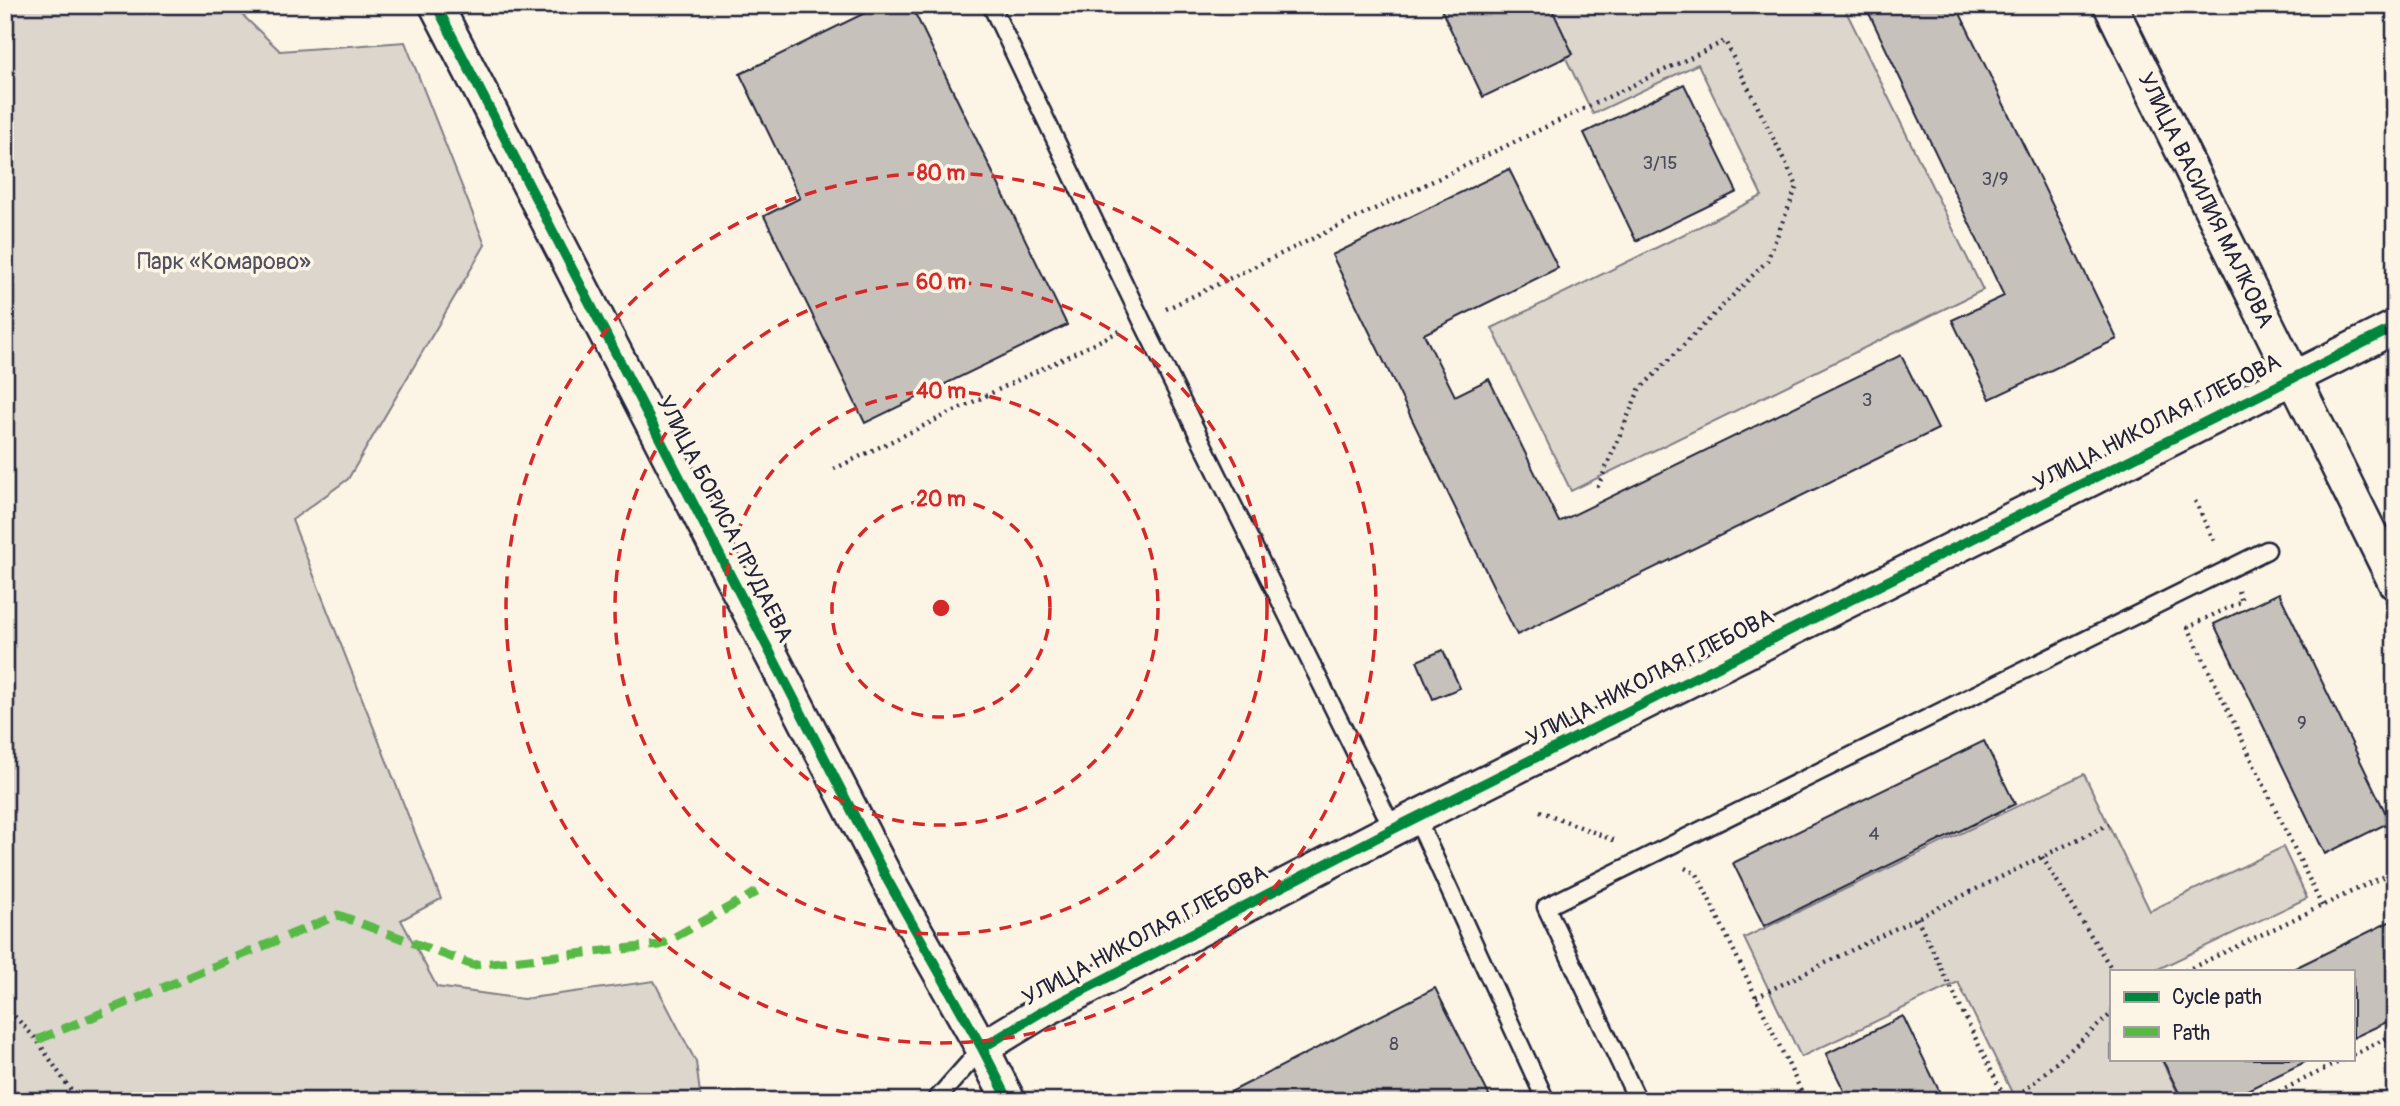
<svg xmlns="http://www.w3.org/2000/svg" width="2400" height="1106" font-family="Pangolin,sans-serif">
	<rect width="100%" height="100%" fill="#fcf5e5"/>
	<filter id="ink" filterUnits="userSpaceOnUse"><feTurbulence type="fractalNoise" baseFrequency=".0143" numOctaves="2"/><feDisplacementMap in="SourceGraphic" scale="14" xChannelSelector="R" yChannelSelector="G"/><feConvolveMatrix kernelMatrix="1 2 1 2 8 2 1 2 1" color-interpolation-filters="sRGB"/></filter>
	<g filter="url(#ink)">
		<path fill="#dcd6cc" stroke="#7f7c84" stroke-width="2" d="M5,5h227l48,46 125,-9 80,203 -137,234 -56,41 149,379 -40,21 36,67 86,12 131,-18 42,81 5,39h-696z
			M1540,5h303l140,285 -412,201 -79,-163 270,-132 -64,-132 -105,50z
			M2084,774l66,137 133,-64 24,51 -153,73h-43v88h50l21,42h-166l-58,-119 -157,75 -57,-119z"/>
		<path fill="#c6c1bb" stroke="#22223b" stroke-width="2" d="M881,5h30l156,320 -202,98 -101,-207 36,-18 -60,-124z
			M1439,5h111l23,49 -90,43z
			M1865,5h91l161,334 -127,60 -38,-79 52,-24z
			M1684,84l53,108 -101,49 -52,-108z
			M1509,169l49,99 -134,66 31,62 34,-17 70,143 342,-167 37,74 -421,206 -185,-380z
			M2279,593l111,229 -65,32 -111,-230z
			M1443,650l17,38 -27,11 -16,-38z
			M1984,741l31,63 -251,122 -31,-63z
			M2395,919v99l-42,20v-67h-64z
			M1435,988l57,113h-279z
			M1903,1016l41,85h-95l-23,-47z
			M2162,1059h149l-86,42h-42z"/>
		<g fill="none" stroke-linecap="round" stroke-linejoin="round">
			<g stroke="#22223b" stroke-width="21">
				<path id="lane" d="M991,5l151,316 251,508
					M1416,817l130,284
					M935,1101l47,-53
					M1638,1101l-92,-194 721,-357"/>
			</g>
			<g stroke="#22223b" stroke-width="37">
				<path id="street" d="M436,5l452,876 94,167 27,53
					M2110,5l285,578
					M982,1048l61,-37 350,-182 1002,-502"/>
			</g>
			<path stroke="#22223b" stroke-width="4.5" stroke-dasharray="2 5" stroke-linecap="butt" d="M1166,309l559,-268 72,145 -30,75 -128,129 -43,101
				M834,469l286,-138
				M2195,501l21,44
				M2238,591l4,10 -54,26 134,279
				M1540,811l78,31
				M2042,857l71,114
				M1685,868l12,6 109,227
				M1917,918l89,183
				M2185,971l210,-100
				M1756,997l353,-173
				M5,1006l32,34 41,61
				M2353,1055l42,-21
				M2013,1101l98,-87
				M2260,1101l85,-42"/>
			<use href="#lane" stroke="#fcf5e5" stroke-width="16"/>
			<use href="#street" stroke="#fcf5e5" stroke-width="32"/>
			<path stroke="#58b947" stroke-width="9" stroke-dasharray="18 9" stroke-linecap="butt" d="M37,1040l301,-125 135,50 187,-20 97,-53"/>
			<g stroke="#fcf5e5" stroke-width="15">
				<path id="cycleway" d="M436,5l452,876 94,167 27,53
					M982,1048l61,-37 350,-182 1002,-502"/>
			</g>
			<use href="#cycleway" stroke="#00873e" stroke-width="10"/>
		</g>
	</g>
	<g fill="none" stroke="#d62828" stroke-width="3.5" stroke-dasharray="12 9">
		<circle cx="941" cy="608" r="109"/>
		<circle cx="941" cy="608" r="217"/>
		<circle cx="941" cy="608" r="326"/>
		<circle cx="941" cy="608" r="435"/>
	</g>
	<g text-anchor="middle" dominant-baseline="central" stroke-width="7" stroke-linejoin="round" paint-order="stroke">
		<g font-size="19" fill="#4b4a5b">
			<text x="1660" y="163">3/15</text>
			<text x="1995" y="179">3/9</text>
			<text x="1867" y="400">3</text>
			<text x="2302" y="723">9</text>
			<text x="1874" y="834">4</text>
			<text x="1394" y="1044">8</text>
		</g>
		<g font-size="23" fill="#22223b" stroke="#fcf5e5">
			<text transform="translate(2206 200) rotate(64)">УЛИЦА ВАСИЛИЯ МАЛКОВА</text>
			<text transform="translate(2157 422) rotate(-27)">УЛИЦА НИКОЛАЯ ГЛЕБОВА</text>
			<text transform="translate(725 519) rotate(63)">УЛИЦА БОРИСА ПРУДАЕВА</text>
			<text transform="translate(1650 677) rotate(-27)">УЛИЦА НИКОЛАЯ ГЛЕБОВА</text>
			<text transform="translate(1145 935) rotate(-28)">УЛИЦА НИКОЛАЯ ГЛЕБОВА</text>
		</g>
		<g font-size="23" fill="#504f5f" stroke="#fcf5e5">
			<text x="224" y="261">Парк «Комарово»</text>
		</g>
	</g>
	<circle cx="941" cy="608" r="10" fill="#d62828" stroke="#fcf5e5" stroke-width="3.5"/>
	<g font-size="21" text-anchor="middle" font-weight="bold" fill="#d62828" stroke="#fcf5e5" stroke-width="7" stroke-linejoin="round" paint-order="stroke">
		<text x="941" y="180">80 m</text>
		<text x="941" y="289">60 m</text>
		<text x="941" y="398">40 m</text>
		<text x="941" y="506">20 m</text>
	</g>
	<rect width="2400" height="1106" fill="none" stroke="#fcf5e5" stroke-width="28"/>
	<rect x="14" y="14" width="2372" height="1078" fill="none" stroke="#22223b" stroke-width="2.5" filter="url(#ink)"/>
	<rect x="2110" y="970" width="245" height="91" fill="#fcf5e5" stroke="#a5a1a1" stroke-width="2"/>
	<rect x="2124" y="992" width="35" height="10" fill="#00873e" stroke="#a5a1a1" stroke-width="2"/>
	<text x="2172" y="1004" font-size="21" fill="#22223b">Cycle path</text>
	<rect x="2124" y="1027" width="35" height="10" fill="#58b947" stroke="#a5a1a1" stroke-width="2"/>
	<text x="2172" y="1040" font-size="21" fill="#22223b">Path</text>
</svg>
